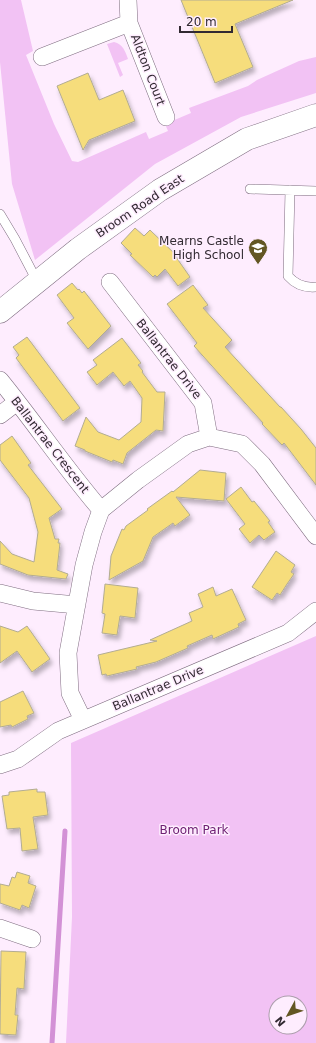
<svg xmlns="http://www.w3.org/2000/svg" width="316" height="1043" font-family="'DejaVu Sans',sans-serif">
	<defs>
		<filter id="shadow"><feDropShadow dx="2.5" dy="4.5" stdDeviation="2" flood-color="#0004"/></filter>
	</defs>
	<rect width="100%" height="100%" fill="#feedfe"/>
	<path fill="#f2c2f4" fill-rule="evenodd" d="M0,0h21l12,51 -7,4 28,69 18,37 6,1 68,-30 3,7 19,-8 -3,-7 26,-11 -2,-5 59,-22 9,-6 42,-19 17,-4v36l-75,24 -86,47 -120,96 -23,-76 -12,-122z
		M114,42c9,2 11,9 14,17l-10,4 5,12 -3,2 -13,-33z
		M316,636v407h-250l6,-126 -1,-174zM276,1003h24v24h-24z"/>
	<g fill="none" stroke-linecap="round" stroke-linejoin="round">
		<path stroke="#d391d6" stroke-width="5" d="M52,1043l13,-212"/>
	</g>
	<path fill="#f6dd7c" stroke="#b2ac92" filter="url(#shadow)" d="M181,0h112l-58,24 18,43 -38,16z
		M88,73l11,27 24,-10 12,31 -46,19 -6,10 -26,-64z
		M135,228l9,8 6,-6 27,26 -1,1 14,20 -12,9 -13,-17 -8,8 -2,-2 -2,2 -23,-22 2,-1 -11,-11z
		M72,283l6,7 1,-1 3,4 2,-2 27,35 -23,23 -21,-26 7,-5 -17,-23z
		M193,285l15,20 -5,3 29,32 -7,7 55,60h1l20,22 15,19v37l-32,-42 -2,2 -20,-21 1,-1 -69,-77 3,-3 -30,-39z
		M27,337l53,71 -17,13 -47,-63 3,-3 -6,-8z
		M122,338l19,25 -3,2 5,6 -1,1 15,20h8l-2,39 -7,-1 -29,23 -4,11 -10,-4 -1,2 -27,-11v-1l-10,-4 11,-29 12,15 21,8 22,-18 1,-24 -12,-17 -6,5 -11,-14 -16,13 -10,-13 10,-7 -4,-5z
		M12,436l19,27 -3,2 34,44 -13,9 6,21h4l-1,4h2l-3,27 11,4 -2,5 -38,-4 -28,-11v-23l12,13 22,8 4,-30 -9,-34 -29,-38v-15z
		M200,470l26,3 -2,28 -48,-4 14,18 -15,11 -2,-3 -20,14 -10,24 -34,19 2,-24 11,-27 2,1 2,-4 22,-16 -1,-1 25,-18 1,1z
		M241,487l11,15 2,-1 16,20 -2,1 7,10 -11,8 -5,-5 -9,8 -11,-14 6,-5 -19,-25z
		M276,551l19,14 -4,7 3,2 -7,10 -7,11 -3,-2 -5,7 -20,-13z
		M105,584l33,4 -3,30 -15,-2 -3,19 -15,-2 3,-19 -3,-1z
		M213,587l3,9 16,-7 14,31 -8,4 1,3 -26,12 -1,-4 -25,11 1,2 -32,14 -20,5 1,2 -30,7 -1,-2 -4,1 -4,-20 59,-14 -7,-1 42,-19 -3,-8 14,-6 -5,-13z
		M0,626l18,6 9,-6 23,33 -18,13 -15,-21 -17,12z
		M23,691l11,22 -7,3 1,3 -16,8 -1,-2 -11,2v-25z
		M37,789v3h8l3,23 -15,2 5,32 -16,2 -2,-23 -13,1 -5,-33 7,-1v-3z
		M17,872l13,4 -2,7 8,3 -7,22 -7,-3 -2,5 -20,-7v-19l9,2 3,-9 3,1z
		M1,951l25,1 -2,37 -7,-1 -2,27h3l-2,20 -16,-1z"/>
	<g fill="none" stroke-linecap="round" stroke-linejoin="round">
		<g stroke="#7f6d80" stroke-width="10">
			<path id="service" d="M250,189l66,2
				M290,190l-2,86c7,8 17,12 28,11
				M0,214l15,25 22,42"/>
		</g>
		<g stroke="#7f6d80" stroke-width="18">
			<path id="minor" d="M128,0l1,23 37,94
				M42,57l87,-34
				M110,282l93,121 6,34 33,7 20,20 54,72
				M0,380c35,43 65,88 101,130
				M0,415l17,-13
				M0,593l33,8 44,4
				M83,720l-13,-27 -2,-40 16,-88 9,-33 8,-22 37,-30 50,-36 21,-7
				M0,765l18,-6 40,-28 230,-98 28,-22
				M0,928l32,11"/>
		</g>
		<g stroke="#7f6d80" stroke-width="23">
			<path id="tertiary" d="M0,312l78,-63 82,-59 87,-51 69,-24"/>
		</g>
		<use href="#service" stroke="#fff" stroke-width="9"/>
		<use href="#minor" stroke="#fff" stroke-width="17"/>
		<use href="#tertiary" stroke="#fff" stroke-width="22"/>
	</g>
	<defs>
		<g id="school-pin" transform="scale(1)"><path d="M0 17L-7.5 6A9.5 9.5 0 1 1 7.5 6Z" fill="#635623" stroke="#feedfe"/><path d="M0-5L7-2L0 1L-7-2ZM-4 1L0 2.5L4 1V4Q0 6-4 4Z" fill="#fff"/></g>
	</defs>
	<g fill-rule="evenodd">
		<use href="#school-pin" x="258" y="248"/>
	</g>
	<g text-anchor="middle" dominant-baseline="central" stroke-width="3" stroke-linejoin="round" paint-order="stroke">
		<g font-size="12" fill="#322a32" stroke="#feedfe">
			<text transform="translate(148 70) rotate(69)">Aldton Court</text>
			<text transform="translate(140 206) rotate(-34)">Broom Road East</text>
			<text transform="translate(169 359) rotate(52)">Ballantrae Drive</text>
			<text transform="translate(50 445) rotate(52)">Ballantrae Crescent</text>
			<text transform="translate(158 688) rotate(-23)">Ballantrae Drive</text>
		</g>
		<g font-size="12" fill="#322a32" stroke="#feedfe" text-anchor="end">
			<text x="244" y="241">Mearns Castle<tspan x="244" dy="14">High School</tspan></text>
		</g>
		<g font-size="12" fill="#6f2174" stroke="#feedfe">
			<text x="194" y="830">Broom Park</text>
		</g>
	</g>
	<g transform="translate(288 1015) rotate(230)"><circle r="19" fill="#feedfe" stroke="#ac9fac"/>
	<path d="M0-3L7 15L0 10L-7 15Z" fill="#635623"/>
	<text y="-6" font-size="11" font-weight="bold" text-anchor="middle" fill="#322a32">N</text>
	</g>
	<path d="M180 26v6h52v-6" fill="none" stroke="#322a32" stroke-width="2"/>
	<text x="186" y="26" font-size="12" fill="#322a32" stroke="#feedfe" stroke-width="3" paint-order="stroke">20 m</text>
</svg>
